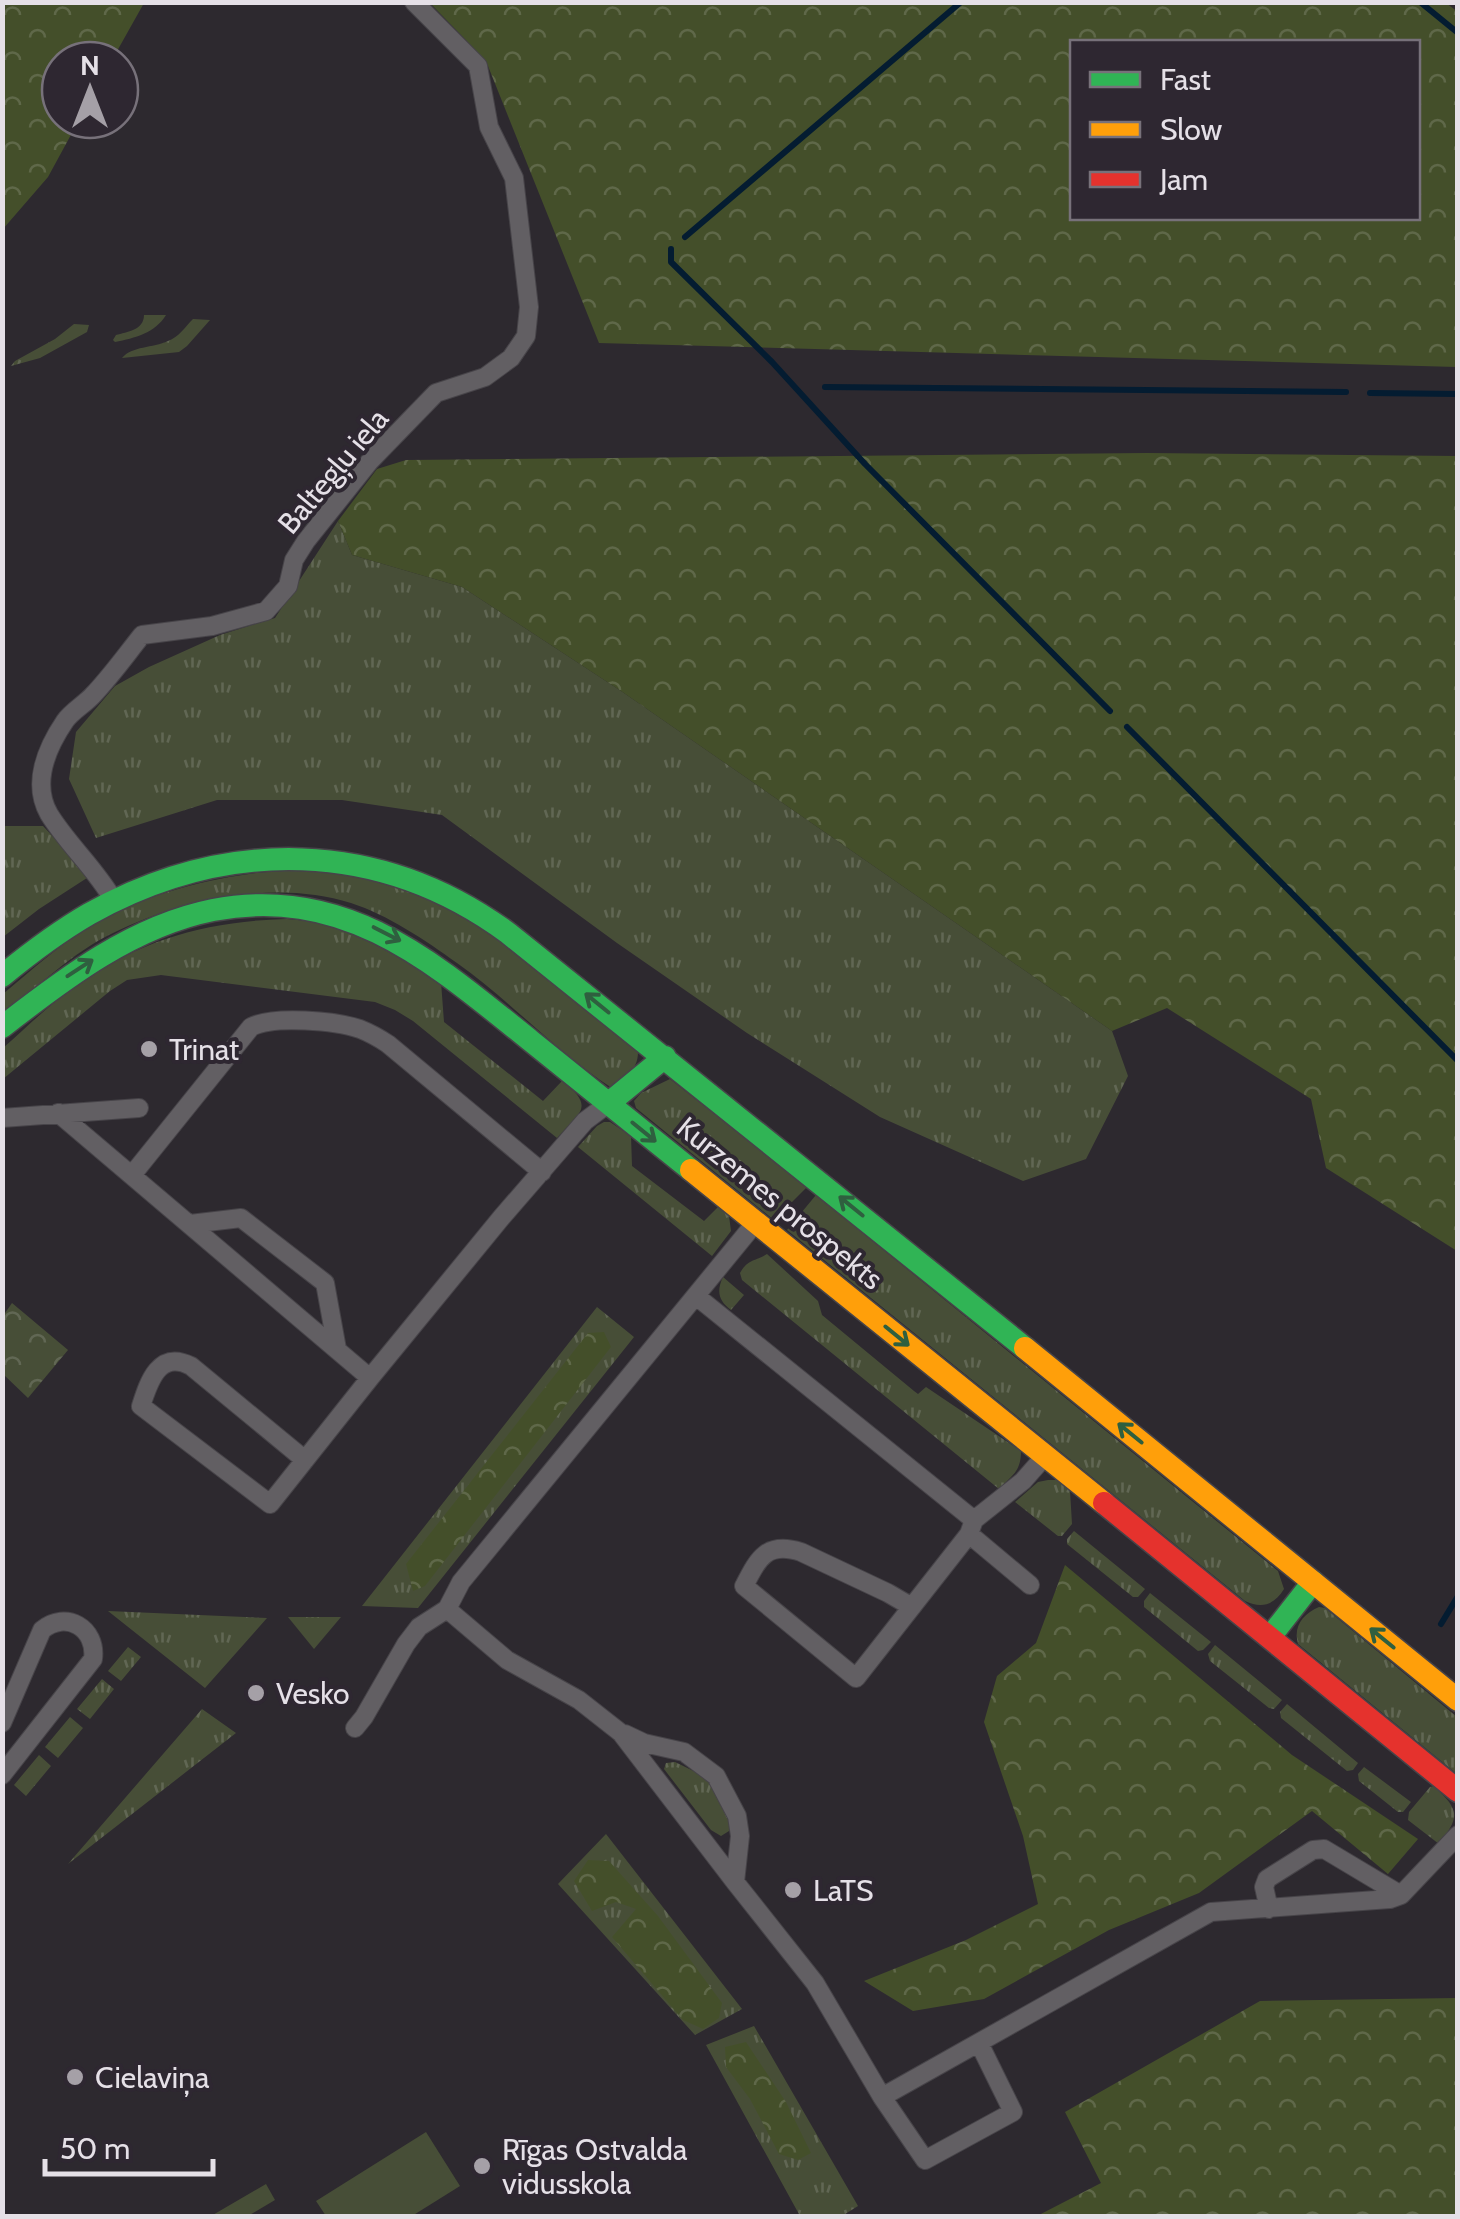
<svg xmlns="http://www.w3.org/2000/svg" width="1460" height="2219" font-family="Cabin,sans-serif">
	<defs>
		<pattern id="grass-tufts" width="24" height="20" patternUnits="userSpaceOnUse" patternTransform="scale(2.5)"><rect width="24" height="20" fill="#474e37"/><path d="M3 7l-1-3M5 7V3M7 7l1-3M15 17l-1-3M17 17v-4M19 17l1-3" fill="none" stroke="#616754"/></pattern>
		<pattern id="forest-crowns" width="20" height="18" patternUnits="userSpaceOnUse" patternTransform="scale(2.5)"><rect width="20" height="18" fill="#444f2a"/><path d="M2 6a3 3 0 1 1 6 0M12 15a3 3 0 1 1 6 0" fill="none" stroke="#5f6849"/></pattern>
		<pattern id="park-crowns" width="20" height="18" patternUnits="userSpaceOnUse" patternTransform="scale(2.5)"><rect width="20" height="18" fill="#474e37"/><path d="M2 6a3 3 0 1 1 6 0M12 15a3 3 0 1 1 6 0" fill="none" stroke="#616754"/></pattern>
	</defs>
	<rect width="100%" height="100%" fill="#2d292f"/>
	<path fill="url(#grass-tufts)" d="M144,315h22c-11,18 -31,23 -51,27l-2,-2 3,-5c11,-3 28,-5 28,-20z
		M193,319l17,1 -23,26 -8,6 -57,6c10,-12 31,-10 46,-17 11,-4 17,-14 25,-22z
		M74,324l15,1 -2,7 -47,26 -29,8 4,-5 40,-22z
		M338,521l14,34 110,32 159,104 491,340 16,45 -42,83 -63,22 -143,-64 -133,-84 -130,-90 -175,-128 -100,-15h-125l-121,38 -27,-59 7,-47 39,-46 34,-19 71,-32 55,-17z
		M3,826h40l47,50 -51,33 -36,28z
		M350,872c35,10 70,20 103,37 68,38 126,94 185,143 0,18 -13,26 -26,36 -56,-36 -101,-87 -155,-125 -32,-23 -69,-48 -106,-60 -76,-24 -168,-4 -238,30 -40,19 -76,54 -110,82v-21c29,-24 59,-52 92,-71 46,-26 102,-42 154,-49 33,-5 68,-2 101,-2z
		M287,919l31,3 65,22 58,38 3,40 99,79 19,-20c34,26 18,31 -5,57l-144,-117 -18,-11 -20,-8 -214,-27 -34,5 -17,11 -107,88v-31c25,-22 50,-47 78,-66 64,-44 129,-61 206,-63z
		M670,1079l137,108 -33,33 -138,-112 -2,-7 7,-8z
		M604,1122h6l21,14 1,30 72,55 15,-15 10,10 2,15 -19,25 -134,-109 19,-21z
		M816,1195l462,376 6,18c-10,16 -22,20 -39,12l-458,-371z
		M767,1254l51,47 4,14 92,76 4,3 8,-7 95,64c0,21 -9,24 -22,38l-257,-209 -2,-7c9,-15 15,-11 27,-19z
		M723,1277l21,18 -13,15c-12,-9 -15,-18 -8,-33z
		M597,1307l37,30 -216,271 -56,-2z
		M1048,1480h9l13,11 2,33 -10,12h-4l-43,-34 23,-20z
		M1074,1531l71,58 -7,8h-5l-66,-53v-5z
		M1150,1593l61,49 -8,8 -5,1 -54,-44v-6z
		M1319,1607l6,1 132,109v57l-159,-130c-5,-18 5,-30 21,-37z
		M108,1611l159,7 -62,70z
		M288,1617h53l-27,32z
		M1215,1645l67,55 -8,9 -5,-1 -59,-47 -2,-7z
		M128,1647l13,10 -20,24 -13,-10z
		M102,1679l12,10 -24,30 -13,-10z
		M1287,1704l71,59 -5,7 -6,1 -66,-53 -1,-6z
		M202,1709l34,24 -168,131z
		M70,1717l13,11 -25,30 -13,-11z
		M39,1755l12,11 -25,30 -12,-11z
		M675,1762l37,18 20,44 -3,7 -8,5 -10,-6 -47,-61 2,-6z
		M1364,1767l47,35 -8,10h-5l-39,-31 -1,-7z
		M1434,1786c26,25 26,30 5,58l-31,-24 1,-8 21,-25z
		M606,1834l136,175 -47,26 -137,-151z
		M754,2026l104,180 -16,10h-42l-94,-171z"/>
	<path fill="url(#forest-crowns)" fill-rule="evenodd" d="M3,2l141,1 -32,57h-52v60h19l-31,57 -45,52z
		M430,3h1016l12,9 -1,355 -858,-24 -113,-282zM1418,42v176h-346v-176z
		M1147,453l310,3v795l-131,-83 -15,-69 -144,-91 -55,23 -491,-340 -159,-104 -110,-32 -14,-34 39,-52 29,-9z
		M604,1332l7,15 -186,239 -12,5 -7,-27 182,-231z
		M1065,1565l227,190 126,84 -30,35 -76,-63 -113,82 -90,37 -125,69 -71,12 -49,-30 102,-41 72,-36 -15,-68 -39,-114 13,-46 39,-33z
		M588,1860l21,1 49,55 64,87 -3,15 -16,11 -20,-9 -71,-83 24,-28 -20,-7 -24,9 -18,-30z
		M1457,1998v218h-420l64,-33 -36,-71 195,-111z
		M746,2042l40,60 25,51 -13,7 -19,-6 -29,-55 -24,-32 -1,-20z"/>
	<path fill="url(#park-crowns)" d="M12,1303l56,47 -40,48 -25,-24v-58z"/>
	<path fill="#474e37" d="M426,2132l34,54 -48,30h-86l-10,-15z
		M266,2184l9,16 -27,16h-37z"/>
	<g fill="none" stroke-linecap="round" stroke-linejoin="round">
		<path stroke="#041c31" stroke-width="6" d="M1420,2l38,31
			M685,237l276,-235
			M671,249v13l101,100 93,102 245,247
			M825,387l521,5
			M1370,393l88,1
			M1127,727l331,334
			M1441,1624l17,-28"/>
		<g stroke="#474449" stroke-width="20">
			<path id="street" d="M114,901c-18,-32 -46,-56 -65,-87 -17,-30 -3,-65 16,-93 7,-10 20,-17 28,-26 18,-19 33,-40 49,-60l70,-9 54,-15 22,-25 6,-26 12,-19 64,-80 66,-68 49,-16 26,-19 15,-22 3,-29 -15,-129 -25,-51 -11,-61 -64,-64
				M58,1113l312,265
				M2,1118l137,-10
				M132,1175l119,-148c23,-12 85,-6 109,2 10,4 19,9 28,15l154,128
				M190,1224l51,-6 84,65 12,66
				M696,1296l278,224
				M305,1460l-114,-94c-32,-16 -42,15 -50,40l129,98 100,-126 131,-160 84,-97 24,-18
				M969,1534l61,51
				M912,1607l-24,-14 -87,-41c-35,-11 -43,7 -57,34l112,92 113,-144 5,-14 49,-39 22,-25
				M447,1609l60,51 72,40 42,33 114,149 80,101 67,114 43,63 88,-48 -34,-69
				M2,1723l40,-93c24,-20 55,-2 51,29l-91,116
				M355,1728l9,-11 42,-73 13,-17 28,-18 14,-27 295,-360
				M625,1734l19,9 40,9 32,24 21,40 3,20 -5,46
				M1269,1909l-5,-22 3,-8 46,-29 11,-1 77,46
				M882,2097l329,-185 179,-13 11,-4 57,-60"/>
		</g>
		<g stroke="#474449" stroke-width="25">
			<path id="fast" d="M2,976c28,-23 56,-44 87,-62 138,-77 291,-75 419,19l517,415
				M2,1027c63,-49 131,-101 211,-117 134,-26 222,54 318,131 53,43 106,86 160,129
				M609,1103l56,-46
				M1270,1637l43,-55"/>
		</g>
		<g stroke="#474449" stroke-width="25">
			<path id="slow" d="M691,1170l413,333
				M1025,1348l433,352"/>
		</g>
		<g stroke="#474449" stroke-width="25">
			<path id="jam" d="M1104,1503l354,288"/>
		</g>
		<use href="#street" stroke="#625f63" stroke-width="18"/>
		<use href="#fast" stroke="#30b455" stroke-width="22"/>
		<use href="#slow" stroke="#ff9f0a" stroke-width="22"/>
		<use href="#jam" stroke="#e5322d" stroke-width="22"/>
	</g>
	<defs><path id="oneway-shaft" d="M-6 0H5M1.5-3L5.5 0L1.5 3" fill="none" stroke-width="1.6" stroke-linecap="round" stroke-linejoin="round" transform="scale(2.5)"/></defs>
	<g stroke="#2f5f3f">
		<use href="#oneway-shaft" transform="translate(387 934) rotate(27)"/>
		<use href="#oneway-shaft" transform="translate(80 968) rotate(-33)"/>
		<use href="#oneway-shaft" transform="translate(597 1003) rotate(-141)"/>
		<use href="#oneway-shaft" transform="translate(644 1132) rotate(39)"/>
		<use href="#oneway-shaft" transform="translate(851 1206) rotate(-141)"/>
		<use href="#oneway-shaft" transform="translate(897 1336) rotate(39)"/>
		<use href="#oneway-shaft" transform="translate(1130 1433) rotate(-141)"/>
		<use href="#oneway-shaft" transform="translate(1382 1638) rotate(-141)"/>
	</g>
	<g fill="#a5a0a7" stroke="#2e2731" stroke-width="4">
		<circle cx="149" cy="1049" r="10"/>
		<circle cx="256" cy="1693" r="10"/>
		<circle cx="793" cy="1890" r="10"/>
		<circle cx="75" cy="2077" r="10"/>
		<circle cx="482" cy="2166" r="10"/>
	</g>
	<g text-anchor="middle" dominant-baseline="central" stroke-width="8" stroke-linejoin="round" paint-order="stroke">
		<g font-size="30" fill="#e5e0e7" stroke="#2e2731">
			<text transform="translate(333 471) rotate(-50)">Baltegļu iela</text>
			<text transform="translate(780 1203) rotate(39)">Kurzemes prospekts</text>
		</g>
		<g font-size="30" fill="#e5e0e7" stroke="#2e2731" text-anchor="start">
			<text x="169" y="1049">Trinat</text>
			<text x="276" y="1693">Vesko</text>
			<text x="813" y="1890">LaTS</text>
			<text x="95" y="2077">Cielaviņa</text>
			<text x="502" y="2149">Rīgas Ostvalda<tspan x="502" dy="34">vidusskola</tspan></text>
		</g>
	</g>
	<rect width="1460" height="2219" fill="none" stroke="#e5e0e7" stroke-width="10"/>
	<rect x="1070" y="40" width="350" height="180" fill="#2e2731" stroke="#77717a" stroke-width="2.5"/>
	<rect x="1090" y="72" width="50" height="15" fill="#30b455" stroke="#77717a" stroke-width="2.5"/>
	<text x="1160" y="90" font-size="30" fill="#e5e0e7">Fast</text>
	<rect x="1090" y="122" width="50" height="15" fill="#ff9f0a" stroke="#77717a" stroke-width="2.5"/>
	<text x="1160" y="140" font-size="30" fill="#e5e0e7">Slow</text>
	<rect x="1090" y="172" width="50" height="15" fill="#e5322d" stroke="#77717a" stroke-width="2.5"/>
	<text x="1160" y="190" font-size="30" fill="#e5e0e7">Jam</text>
	<g transform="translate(90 90)"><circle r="48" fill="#2e2731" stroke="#77717a" stroke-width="2.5"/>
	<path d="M0-8L18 38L0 25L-18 38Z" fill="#a5a0a7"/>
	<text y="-15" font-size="28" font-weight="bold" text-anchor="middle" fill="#e5e0e7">N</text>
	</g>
	<path d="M45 2159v15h168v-15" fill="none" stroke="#e5e0e7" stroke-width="5"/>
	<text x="60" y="2159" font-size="30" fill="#e5e0e7" stroke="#2e2731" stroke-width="8" paint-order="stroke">50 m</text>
</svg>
